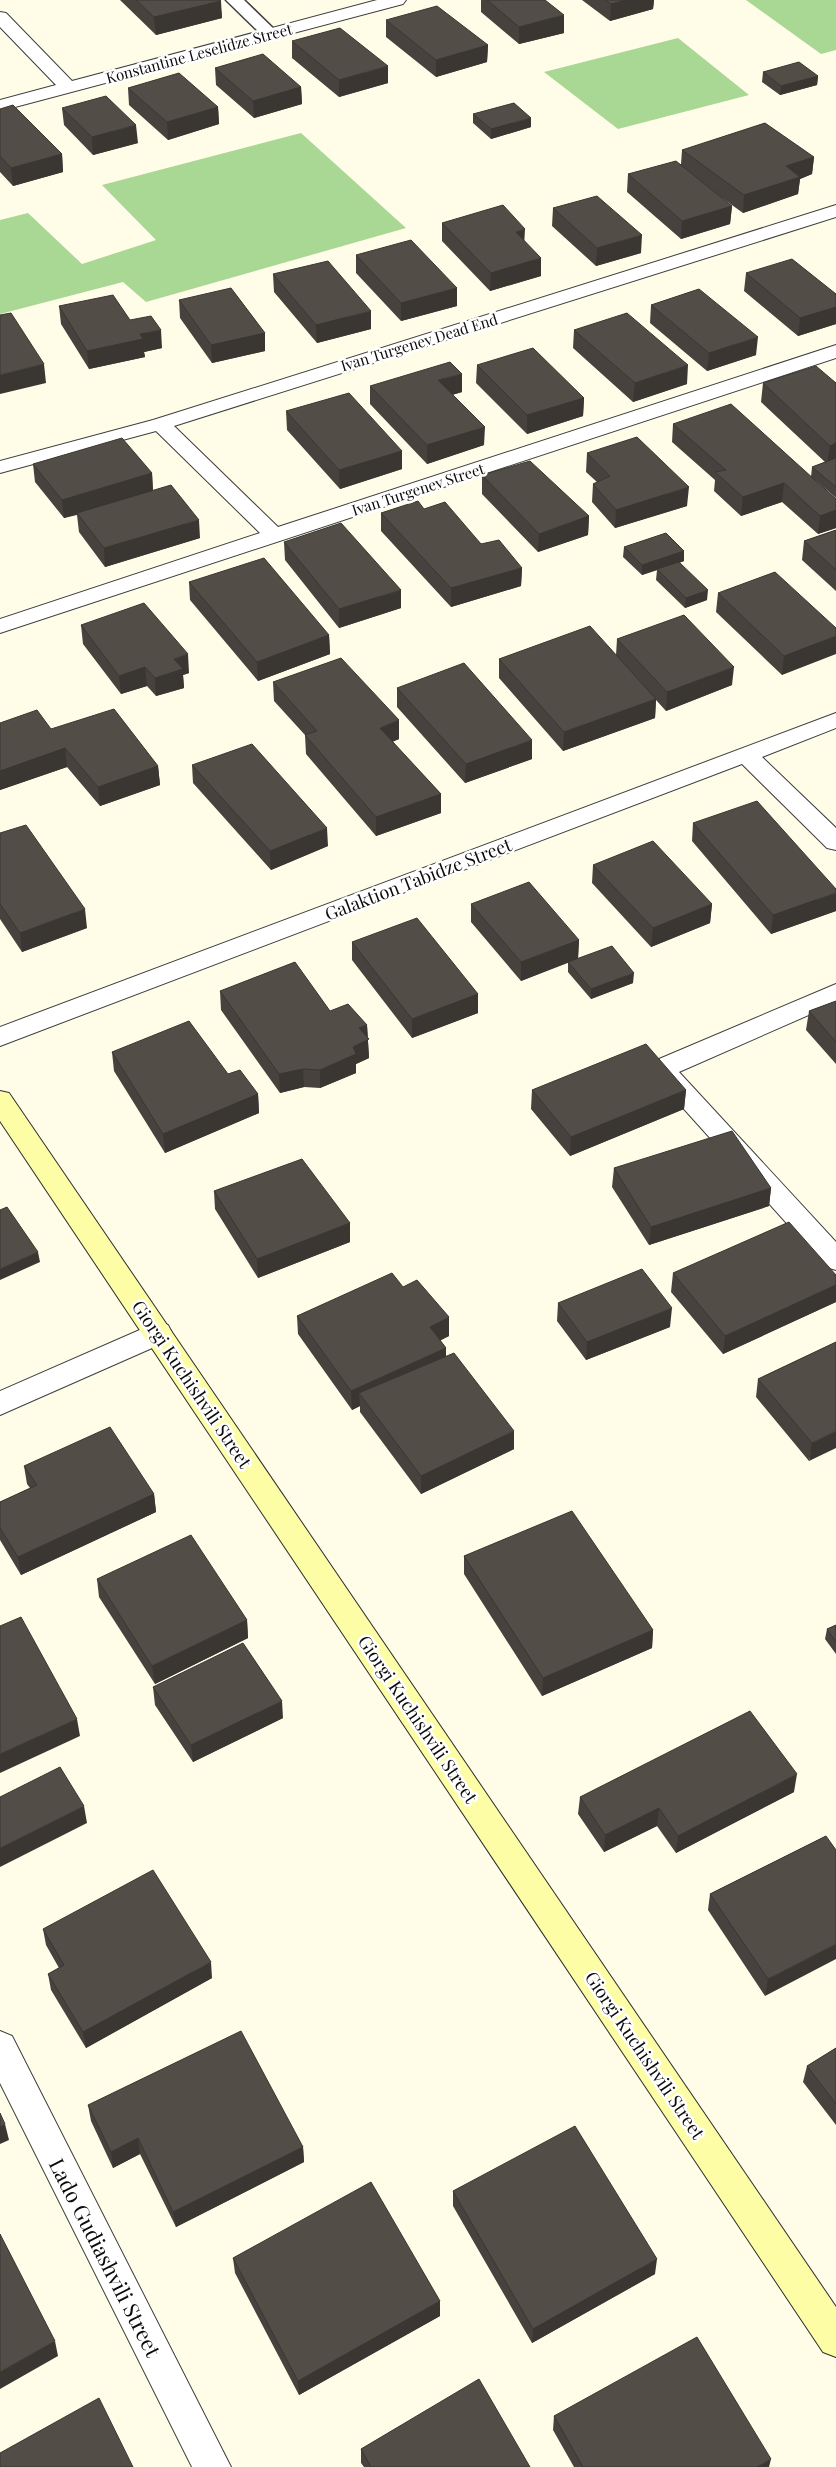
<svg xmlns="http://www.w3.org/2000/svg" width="836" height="2467" font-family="'Playfair Display',serif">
	<rect width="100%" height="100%" fill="#fffde8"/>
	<path fill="#a9d794" d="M746,0h90v50l-15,4z
		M678,38l71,57 -131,34 -74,-57z
		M301,133l105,95 -260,74 -23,-20 -123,32v-94l28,-7 54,51 74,-24 -54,-55z"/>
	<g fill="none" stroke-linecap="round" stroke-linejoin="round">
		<g stroke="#3e3e3e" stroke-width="3">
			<path id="lane" d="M226,0h18l35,34 -2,4h-12z"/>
		</g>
		<g stroke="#3e3e3e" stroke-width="2">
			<path id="street" d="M377,0h29l-3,4 -403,107v-11l56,-15 -56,-58v-15l6,1 66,68z
				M836,205v12l-662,209 104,101 558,-182v13l-836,275v-14l260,-86 -104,-102 -156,42v-12l153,-41z
				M836,713v15l-74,29 74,71v22l-9,-2 -85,-84 -742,282v-19z
				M836,984v19l-157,69 157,170v28l-10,-3 -178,-198 4,-7z
				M158,1322l10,3 4,8 -4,8 -168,74v-24z
				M0,2031l12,5 219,431h-39l-192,-384z"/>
		</g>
		<g stroke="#2d2d2d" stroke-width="2">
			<path id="secondary" d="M0,1091l9,2 827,1214v50l-13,-5 -823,-1231z"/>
		</g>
		<use href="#lane" fill="#fff" fill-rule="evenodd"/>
		<use href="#street" fill="#fff" fill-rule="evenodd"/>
		<use href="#secondary" fill="#fcfda5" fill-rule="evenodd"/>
	</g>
	<path fill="#47423d" d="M120,0h100l2,18 -66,17z
		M481,0h64l19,33 -45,11 -38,-32z
		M582,0h72l-1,9 -43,12z
		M386,20l102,25 -1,17 -51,15 -50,-40z
		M292,41l96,42 -49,14 -47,-39z
		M215,68l86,19 1,17 -48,14 -38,-33z
		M763,72l55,4 -1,9 -37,10 -18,-13z
		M128,88l90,19 1,17 -51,16 -39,-35z
		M62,108l76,35 -45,12 -29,-30z
		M0,109l62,45 1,18 -50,14 -13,-14z
		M473,114l58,13 -40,12 -18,-16z
		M682,150l132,7 -2,17 -12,5 -2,15 -55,19 -25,-18 14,11 -2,18 -49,15 -54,-47 1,-18 53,-10z
		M553,208l88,45 -45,13 -44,-40z
		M442,223l82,18 17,35 -51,15 -48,-50z
		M356,255l101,33v18l-56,15 -45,-48z
		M746,273l90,21v30l-38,12 -54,-45z
		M273,274l98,55 -54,14 -43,-51z
		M179,300l86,33v18l-53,12 -32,-45z
		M651,305l105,50 -49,16 -57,-48z
		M59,306l71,14 32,28 -18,4 1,5 -56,12 -28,-45z
		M574,330l113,54 -54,18 -60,-54z
		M477,365l107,33 -1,18 -56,18 -51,-51z
		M763,383h73v115l-23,-20 23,21v29l-18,6 -36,-32 -41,14 -27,-25 1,-11 -43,-38 1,-18 138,53 1,-10 13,-5 -64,-60z
		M370,386l92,6 -10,3 32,50 -57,19 -57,-60z
		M286,411l116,40v18l-62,20 -53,-59z
		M587,453l100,53 -72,22 -23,-26 1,-18 4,-2 -11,-10z
		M33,464l119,9 1,18 47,47 -95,29 -26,-35 -2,-17 -13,3 -29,-36z
		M482,475l107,41 -1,19 -50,17 -56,-58z
		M424,509l98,59 -1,18 -70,21 -70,-76v-18z
		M836,530v61l-34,-31 2,-19z
		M284,542l117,66 -62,20 -54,-68z
		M624,547l60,4v10l-5,2 28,37 -22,8 -29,-28 1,-10 -15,5 -19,-18z
		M189,582l140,53 1,19 -72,27 -68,-81z
		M718,593l118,35 -54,47 -66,-63z
		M81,625l108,48 -6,2 1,13 -28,8 -9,-10 -26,8 -38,-50z
		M617,639l115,46 -66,26 -10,-11 -1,18 -92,33 -64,-73v-19l117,-4z
		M273,682l126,57 -7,3 49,52v19l-65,23 -70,-82 -1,-19 -31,-34z
		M397,688l135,71 -67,24 -68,-76z
		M0,723l51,6 107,37 2,19 -60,21 -33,-39 -67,23z
		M192,765l136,81 -57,24 -78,-87z
		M693,823l143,88 -65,23 -79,-93z
		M0,833l87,95 -65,24 -22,-33z
		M593,865l119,39 -2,19 -59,24 -59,-64z
		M471,904l108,36 -1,18 55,25 -42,16 -23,-27v-10l-47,19 -50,-59z
		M352,942l126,52v19l-66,25 -60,-78z
		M220,991l110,20 37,14 2,33 -13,6v9l-36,15 -16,-1 -24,6 -59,-83z
		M836,1001v63l-30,-34 3,-19z
		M112,1052l116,22 30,20 1,19 -94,40 -51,-82z
		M532,1090h154l-2,19 -114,47 -39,-47z
		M614,1168l157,20 -2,18 -120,39 -37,-58z
		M214,1191l136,32v19l-92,36 -43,-69z
		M673,1273l163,2v27l-113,52 -52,-62z
		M403,1287l46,49 -9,4 6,8v8l68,93 -93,45 -61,-82v-6l-8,4 -54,-76 -1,-18z
		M558,1303l112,24 -84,33 -29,-39z
		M836,1342l-27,119 -53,-64 2,-18z
		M24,1466l130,28 2,18 -135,63 -21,-35v-38l30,-14 -3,-4z
		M464,1556l189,74 -1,18 -110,48 -78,-122z
		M97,1579l150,41 1,18 -93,46 -56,-87z
		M836,1625v29l-11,-15 2,-10z
		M153,1687l130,31 -90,44 -38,-57z
		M794,1792l-118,61 -19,-27 -53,26 -26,-38 2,-17z
		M826,1836l-61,160 -57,-86 2,-16z
		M43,1929l169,49 -126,70 -35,-58 -3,-16 11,-6 -13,-23z
		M836,2048v77l-33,-43 4,-16z
		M88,2105l215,42 1,15 -128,65 -36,-73 -27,14 -22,-47z
		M453,2191l202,83 -123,69 -79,-137z
		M233,2258l207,43v15l-141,79 -64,-122z
		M554,2416l215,51h-195l-21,-37z
		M361,2449l169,18h-166l-3,-4z"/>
	<path fill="#3a3632" d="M626,0h28l-1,9 -43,12 1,-17z
		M221,1l1,17 -66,17 -2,-18z
		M564,15v18l-45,11v-17z
		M488,45l-1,17 -51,15v-17z
		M388,66v17l-49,14v-17z
		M818,76l-1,9 -37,10 1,-9z
		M301,87l1,17 -48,14 -1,-17z
		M218,107l1,17 -51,16 -1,-18z
		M531,118v9l-40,12v-10z
		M136,125l2,18 -45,12 -1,-18z
		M62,154l1,18 -50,14 -2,-18z
		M814,157l-2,17 -12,5 -2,15 -55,19 1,-18 42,-29z
		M732,206l-2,18 -49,15 1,-18z
		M525,229l-1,18 -8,-15z
		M642,235l-1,18 -45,13 1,-18z
		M541,258v18l-51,15 1,-18z
		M457,288v18l-56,15v-18z
		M836,307v17l-38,12 2,-18z
		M371,311v18l-54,14 -1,-18z
		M161,330l1,18 -18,4 1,5 -56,12 -2,-18 53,-17z
		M265,333v18l-53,12 -1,-18z
		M758,337l-2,18 -49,16 2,-18z
		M44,364l2,19 -46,11v-19z
		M688,365l-1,19 -54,18 2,-19z
		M462,374v18l-24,7v-19z
		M584,398l-1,18 -56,18v-19z
		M485,427l-1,18 -57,19v-19z
		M836,443v18l-9,3 3,-18z
		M402,451v18l-62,20 -1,-19z
		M152,473l1,19 -89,26 -2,-18z
		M784,483l-2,19 -41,14 2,-19z
		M689,487l-2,19 -72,22 1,-18z
		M836,510v18l-18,6 2,-18z
		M589,516l-1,19 -50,17 1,-18z
		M199,520l1,18 -95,29 -1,-19z
		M684,551v10l-42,14v-10z
		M522,568l-1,18 -70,21v-19z
		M401,590v18l-62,20v-19z
		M708,590l-1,10 -22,8 1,-10z
		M329,635l1,19 -72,27 -1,-19z
		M836,636v18l-54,21 2,-19z
		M188,654l1,19 -6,2 1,13 -28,8 -1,-18 19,-19z
		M145,667l2,19 -26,8 -2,-18z
		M734,667l-2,18 -66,26 1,-19z
		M656,699l-1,19 -92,33 1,-19z
		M399,720v19l-19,8v-19z
		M532,740v19l-67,24 1,-19z
		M65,748l2,19 -67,23v-19z
		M158,766l2,19 -60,21 -2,-19z
		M441,794v19l-65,23v-19z
		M327,828l1,18 -57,24 -1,-19z
		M836,893v18l-65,23 2,-19z
		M712,904l-2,19 -59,24 2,-19z
		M85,909l2,19 -65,24 -2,-19z
		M579,940l-1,19 -57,22v-19z
		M634,973l-1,10 -42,16v-10z
		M478,994v19l-66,25v-19z
		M367,1025l2,33 -13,6v9l-36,15v-18l33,-23 6,-19z
		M303,1069l1,18 -24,6 -1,-19z
		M686,1090l-2,19 -114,47 1,-19z
		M258,1094l1,19 -94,40 -2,-19z
		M771,1188l-2,18 -120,39 2,-18z
		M350,1223v19l-92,36 -1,-19z
		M38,1252l2,10 -40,18v-11z
		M836,1285v17l-113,52 2,-18z
		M672,1308l-2,19 -84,33 1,-18z
		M449,1317v19l-19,10v-19z
		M446,1348v18l-87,27 1,13 -8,4 -1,-19z
		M514,1431v18l-93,45v-18z
		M836,1431v17l-27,13 3,-18z
		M154,1494l2,18 -135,63 -3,-18z
		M247,1620l1,18 -93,46 -3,-18z
		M653,1630l-1,18 -110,48 1,-18z
		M282,1701l1,17 -90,44 -2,-17z
		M77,1719l3,17 -80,37v-19z
		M797,1774l-3,18 -118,61 2,-17z
		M84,1806l3,17 -87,44v-19z
		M659,1808l-2,18 -53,26 1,-17z
		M836,1944v15l-71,37 3,-17z
		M211,1962l1,16 -126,70 -3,-16z
		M5,2124l4,16 -9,4v-17z
		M138,2138l2,16 -27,14 -2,-16z
		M303,2147l1,15 -128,65 -3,-15z
		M657,2259l-2,15 -123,69 1,-14z
		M440,2301v15l-141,79 -1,-14z
		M55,2341l3,15 -58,33v-17z
		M771,2459l-2,8h-12z"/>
	<path fill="#534d47" stroke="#3a3632" d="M136,0h84l1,1 -67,16z
		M487,0h58l19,15 -45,12z
		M605,0h21l-15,4z
		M437,6l51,39 -52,15 -50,-40z
		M340,28l48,38 -49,14 -47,-39z
		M263,54l38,33 -48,14 -38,-33z
		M799,62l19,14 -37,10 -18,-14z
		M179,73l39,34 -51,15 -39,-34z
		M106,96l30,29 -44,12 -30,-29z
		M514,103l17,15 -40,11 -18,-15z
		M13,105l49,49 -51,14 -11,-12v-47z
		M765,123l49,34 -28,9 14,11 -56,18 -62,-45z
		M676,161l56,45 -50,15 -54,-47z
		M597,196l45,39 -45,13 -44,-40z
		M503,205l22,24 -9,3 25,26 -50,15 -49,-50z
		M411,240l46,48 -56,15 -45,-48z
		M792,259l44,35v13l-36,11 -54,-45z
		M328,261l43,50 -55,14 -43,-51z
		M231,288l34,45 -54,12 -32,-45z
		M699,289l59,48 -49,16 -58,-48z
		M113,295l17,25 21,-4 10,14 -21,4 3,5 -56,12 -28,-45z
		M11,313l33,51 -44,11v-60z
		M627,313l61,52 -53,18 -61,-53z
		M533,348l51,50 -57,17 -50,-50z
		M450,362l12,12 -24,6 47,47 -58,18 -57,-59z
		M816,366l20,17v60l-6,3 -67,-63z
		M349,393l53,58 -63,19 -53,-59z
		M731,404l105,95v11l-16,6 -36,-33 -41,14 -28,-25 11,-2 -53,-46z
		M637,437l52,50 -73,23 -23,-26 17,-8 -23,-23z
		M122,438l30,35 -90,27 -29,-36z
		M836,458v29l-24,-20z
		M530,461l59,55 -50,18 -57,-59z
		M171,485l28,35 -95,28 -27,-35z
		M418,501l6,8 21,-7 36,42 18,-4 23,28 -71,20 -70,-75z
		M341,523l60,67 -62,19 -55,-67z
		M836,530v40l-32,-29z
		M666,533l18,18 -42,14 -18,-18z
		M264,558l65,77 -72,27 -68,-80z
		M679,562l29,28 -22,8 -29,-29z
		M775,572l61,56v8l-52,20 -66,-63z
		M144,603l44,51 -14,5 9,10 -28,9 -10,-11 -26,9 -38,-51z
		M684,615l50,52 -67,25 -50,-53z
		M590,626l66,73 -92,33 -65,-73z
		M341,658l58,62 -19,8 61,66 -65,23 -71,-82 12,-4 -44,-49z
		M464,663l68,77 -66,24 -69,-76z
		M114,709l44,57 -60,21 -33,-39 -65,23v-48l37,-13 14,19z
		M252,744l75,84 -57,23 -78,-86z
		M757,801l79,88v4l-63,22 -80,-92z
		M26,825l59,84 -65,24 -20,-29v-71z
		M653,841l59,63 -59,24 -60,-63z
		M529,882l50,58 -58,22 -50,-58z
		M417,918l61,76 -66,25 -60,-77z
		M612,946l22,27 -43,16 -23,-27z
		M295,962l35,49 18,-7 19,21 -8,3 10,11 -16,8 3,7 -36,16 -17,-1 -24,5 -59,-83z
		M836,1001v41l-27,-31z
		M189,1021l39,53 12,-4 18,24 -95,40 -51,-82z
		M646,1044l40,46 -115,47 -39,-47z
		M732,1131l39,57 -120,39 -37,-59z
		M302,1159l48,64 -93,36 -43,-68z
		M7,1207l31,45 -38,17v-59z
		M789,1222l47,53v10l-111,51 -52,-63z
		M642,1269l30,39 -85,34 -29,-39z
		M392,1273l11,14 14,-7 32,37 -19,10 16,21 -95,43 -54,-75z
		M836,1342v89l-24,12 -54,-64z
		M454,1353l60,78 -93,45 -62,-83z
		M110,1427l44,67 -136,63 -18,-29v-26l37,-17 -13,-19z
		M572,1511l81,119 -110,48 -79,-122z
		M191,1535l56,85 -95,46 -55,-87z
		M21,1617l56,102 -77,35v-128z
		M836,1625v17l-9,-13z
		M243,1643l39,58 -91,44 -38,-58z
		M750,1711l47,63 -119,62 -19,-28 -54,27 -25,-38z
		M60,1767l24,39 -84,42v-51z
		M826,1836l10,14v94l-68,35 -58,-85z
		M153,1870l58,92 -128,70 -35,-58 16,-9 -21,-36z
		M241,2031l62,116 -130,65 -35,-74 -27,14 -23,-47z
		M836,2048v56l-29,-38z
		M0,2113l5,11 -5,3z
		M575,2126l82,133 -124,70 -80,-138z
		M371,2182l69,119 -142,80 -65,-123z
		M0,2234l55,107 -55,31z
		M697,2337l74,122 -14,8h-174l-29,-51z
		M479,2379l51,88h-159l-10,-18z
		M99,2398l34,69h-133v-14z"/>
	<g text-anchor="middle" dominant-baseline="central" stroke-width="5" stroke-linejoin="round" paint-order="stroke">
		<g font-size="15" fill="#0b0b0b" stroke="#fff">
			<text transform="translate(199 53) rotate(-15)">Konstantine Leselidze Street</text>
			<text transform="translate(419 342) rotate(-17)">Ivan Turgenev Dead End</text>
			<text transform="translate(418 489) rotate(-18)">Ivan Turgenev Street</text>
		</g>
		<g font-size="18" fill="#0b0b0b" stroke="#fff">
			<text transform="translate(418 879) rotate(-21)">Galaktion Tabidze Street</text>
			<text transform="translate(192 1384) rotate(56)">Giorgi Kuchishvili Street</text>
			<text transform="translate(418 1719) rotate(56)">Giorgi Kuchishvili Street</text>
			<text transform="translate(645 2055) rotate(56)">Giorgi Kuchishvili Street</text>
		</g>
		<g font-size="21" fill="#0b0b0b" stroke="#fff">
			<text transform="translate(106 2257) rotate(63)">Lado Gudiashvili Street</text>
		</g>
	</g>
</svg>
